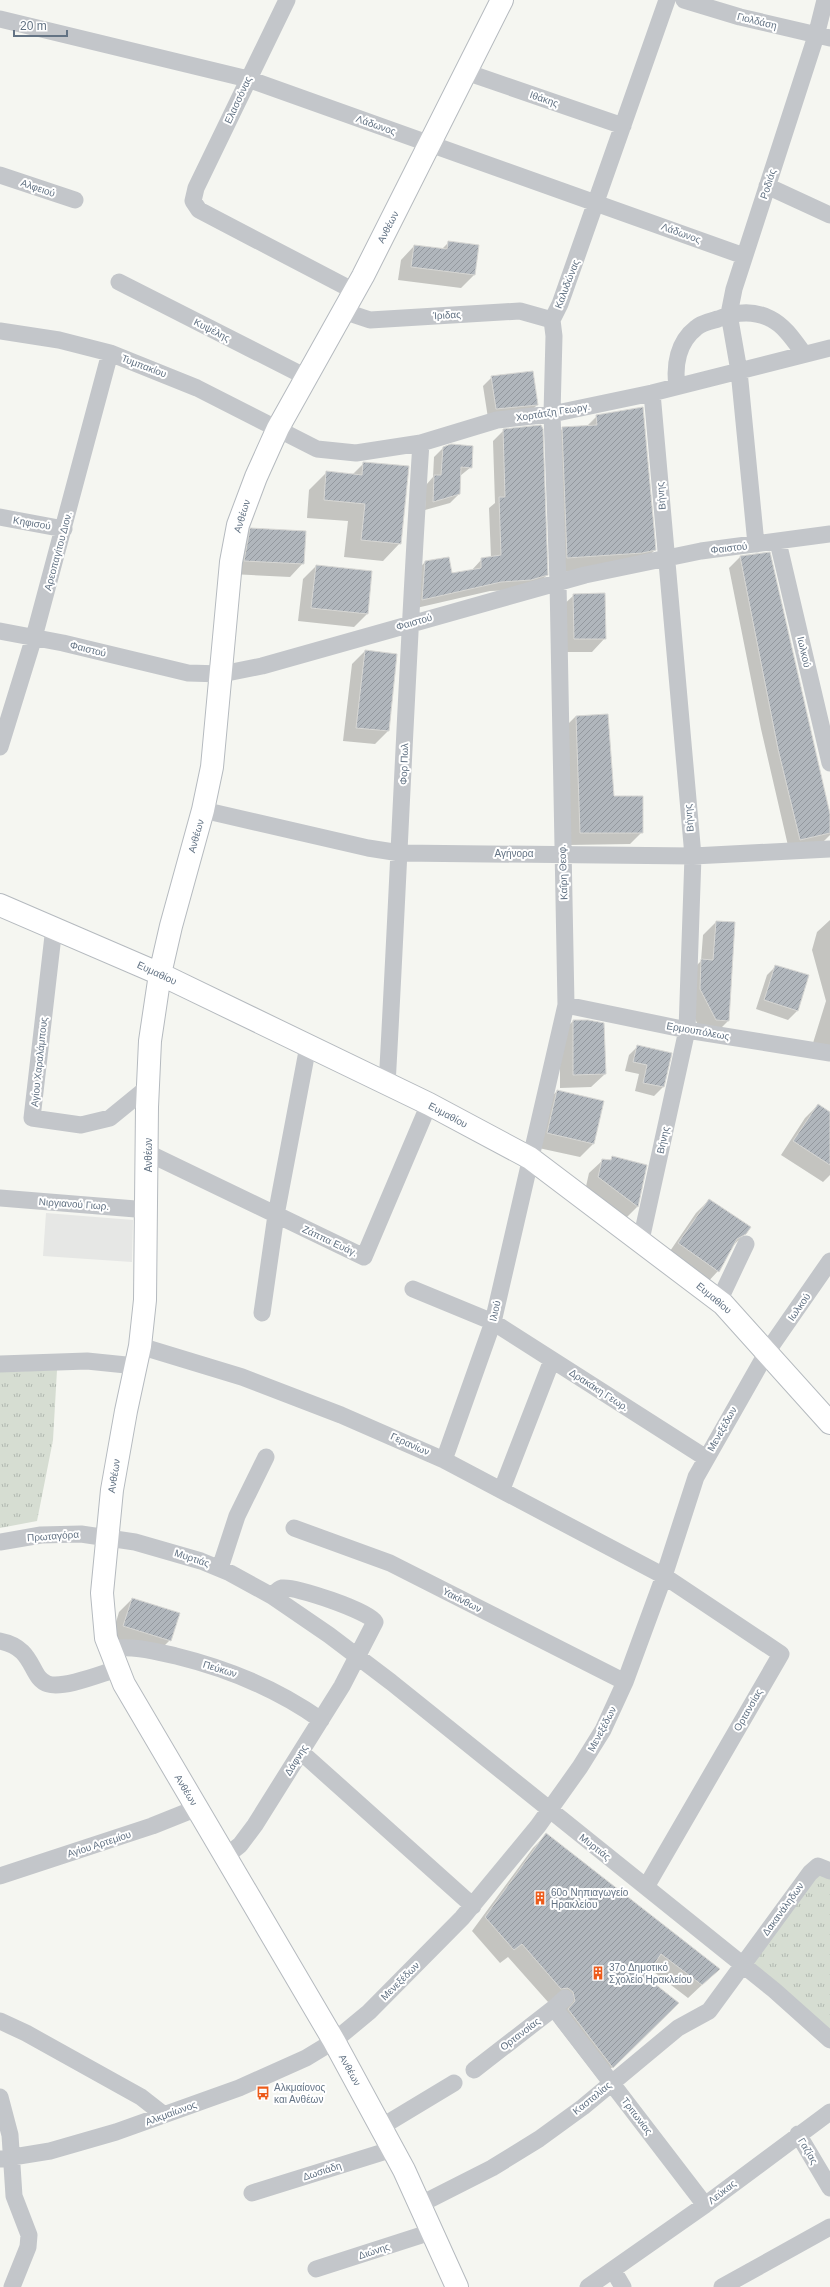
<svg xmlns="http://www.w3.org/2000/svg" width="830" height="2287" font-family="Arial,sans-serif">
	<defs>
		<pattern id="grass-tufts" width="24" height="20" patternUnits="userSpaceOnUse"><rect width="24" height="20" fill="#d6ddd2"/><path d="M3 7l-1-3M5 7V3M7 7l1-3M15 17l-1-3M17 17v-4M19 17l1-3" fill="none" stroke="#b1b8b0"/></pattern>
		<pattern id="building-hatch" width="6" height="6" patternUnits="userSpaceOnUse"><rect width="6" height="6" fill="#b0b6bc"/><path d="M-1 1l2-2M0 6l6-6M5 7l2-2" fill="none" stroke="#93989e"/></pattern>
	</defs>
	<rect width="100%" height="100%" fill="#f5f6f1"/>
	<path fill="#e6e7e5" d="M46,1213l87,7 -1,42 -89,-6z"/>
	<path fill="url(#grass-tufts)" d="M57,1370l-4,70 -16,81 -37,7v-156z
		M818,1866l12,8v165l-77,-76z"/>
	<path fill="#0003" d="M449,242l25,33 -13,13 -63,-8 3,-20 13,-14 27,4z
		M532,372l5,33 -9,9 -40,4 -5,-32 9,-9z
		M597,416l58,134 -16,15 -87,8 -4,-129 15,-16 23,-1z
		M504,430l43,145 -10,10 -17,5 -30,1 -78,18 3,-36 10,-11 27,12 19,-3 11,-12 9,-1 -2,-50 6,-5 -2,-62z
		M443,448l28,19 -11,9 -1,18 -9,9 -25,7 1,-25 7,-8 1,-20z
		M364,463l36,80 -17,18 -39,-4 4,-36 -41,-3 2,-28 18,-18 25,3z
		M251,529l52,34 -13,14 -59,-3 6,-32z
		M769,553l61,266v16l-8,8 -33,7 -28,-121 -32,-161 11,-11z
		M316,566l51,48 -13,13 -56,-6 5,-42z
		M574,595l31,43 -13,14h-31l-1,-44z
		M365,651l23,80 -13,13 -32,-3 9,-77z
		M576,716l37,81 29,35 -12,12 -62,1 -4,-117z
		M830,920v128l-17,-5 13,-42 -14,-51 5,-18z
		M716,922l12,99 -13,13 -13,-1 -15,-30 1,-29 13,-13 2,-26z
		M776,966l32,10 -11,35 -9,9 -32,-11 11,-34z
		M573,1021l32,53 -14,13 -31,1v-54z
		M638,1046l25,41 -9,9 -19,-5 4,-17 -14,-3 4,-16z
		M557,1091l36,53 -13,13 -46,-10 10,-42z
		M818,1105l12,8v62l-7,7 -42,-27 24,-37z
		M613,1157l33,8 -9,42 -13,13 -39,-29 4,-18 14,-13 6,1z
		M709,1200l36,33 -12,13 -15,25 -13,14 -39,-28 30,-44z
		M132,1599l38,41 -13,13 -46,-14 8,-27z
		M546,1835l173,134 -31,29 -38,-29 -5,8 33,26 -79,77 -44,-57 -1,-22 -6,1 -40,-45 -8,6 -28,-32 61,-83z"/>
	<path fill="url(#building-hatch)" stroke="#d7d7d4" d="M448,241l31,4 -4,30 -64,-8 3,-22 33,4z
		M533,371l5,34 -42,4 -5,-33z
		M643,407l13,143 -14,3 -75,5 -5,-131 35,-2 -1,-10z
		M541,425l2,4 5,146 -17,5 -30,2 -79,18 3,-39 24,-4 3,16 29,-5v-10l20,-3 -2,-58h6l-2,-68z
		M451,444l22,2 -1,22 -11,-1 -1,27 -27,8 1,-27h7l2,-28z
		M363,462l46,4 -8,78 -40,-4 4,-36 -41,-4 2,-29 36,4z
		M250,528l56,3 -2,33 -60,-3z
		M770,552l60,262v19l-30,7 -22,-91 -38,-193z
		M316,565l56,6 -4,43 -57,-6z
		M605,593l1,46h-32l-1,-45z
		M365,650l32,4 -8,77 -33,-3z
		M608,714l6,82h29v37h-63l-4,-117z
		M716,921l19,1 -6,99 -13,-1 -16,-31 1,-30 12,1z
		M775,965l34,10 -11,36 -34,-11z
		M573,1020h15l16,3 2,51 -33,1z
		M637,1045l35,8 -8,34 -21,-4 4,-18 -14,-3z
		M557,1090l47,11 -10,43 -47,-11z
		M818,1104l12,8v53l-37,-24z
		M612,1156l35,9 -9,42 -40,-30 4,-18 9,1z
		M709,1199l42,28 -5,7 -9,5 -18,33 -41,-29z
		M132,1598l48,15 -9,28 -48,-15z
		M546,1833l174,136 -18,16 -41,-31 -15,23 33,26 -66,65 -45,-59 7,-8 -2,-9 -5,-4 -7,1 -39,-45 -8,6 -29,-33z"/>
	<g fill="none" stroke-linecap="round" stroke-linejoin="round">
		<g stroke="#b5babf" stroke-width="24">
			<path id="secondary" d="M0,905l160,69 269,130 101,54 193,146 107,119
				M457,2287l-53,-117 -70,-129 -210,-357 -18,-46 -4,-45 10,-103 14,-79 14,-65 5,-46 2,-193 3,-66 10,-67 11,-48 32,-116 9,-43 19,-205 7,-37 18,-48 22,-49 85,-152 139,-276"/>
		</g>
		<path stroke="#c3c6ca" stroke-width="17" d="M287,0l-91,188 -3,13 6,9 155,81
			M684,0l56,17 90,21
			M0,19l248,60 496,177
			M466,72l157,54
			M0,175l75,25
			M767,186l63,29
			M119,282l187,95
			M343,311l27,9 150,-9 32,9
			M0,331l59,9 51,13 87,35 120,61 39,4 65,-10 76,-23 55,-6 100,-21 178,-45
			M677,386c-3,-21 1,-44 19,-58 5,-5 15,-7 22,-9 17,-7 36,-9 53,0 14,7 24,23 33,35
			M0,517l64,12
			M778,542l52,221
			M756,544l-17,-173 -10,-57 5,-25 82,-253 9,-36
			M0,631l63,12 125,30 34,1 40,-8 323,-91 116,-24 129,-17
			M0,747l34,-110 76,-284
			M203,810l165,38 32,5 293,3 137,-7
			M54,927l-22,191 49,7 29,-7 38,-31
			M566,1005l121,25 143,23
			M387,1085c12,-214 20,-428 34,-642
			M148,1153l216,104 65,-153
			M0,1198l148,12
			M641,1240l46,-210 6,-174 -41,-463
			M413,1289l80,33 213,136
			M719,1301l27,-57
			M262,1313l14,-98 32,-169
			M140,1346l102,31 99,38 103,45 220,116 117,78 -135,233
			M0,1364l87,-3 49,5
			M444,1460l49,-138 73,-317 -8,-423 -6,-168 2,-78 -2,-16 8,-16 107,-304
			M502,1489l50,-129
			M294,1528l96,35 235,119
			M0,1542l41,-7 40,-1 54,8 66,19 29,12 42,23 57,39 62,47 383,308 56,50
			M220,1568l17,-52 29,-59
			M0,1641c36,7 29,37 48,43 16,5 52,-10 69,-15
			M109,1649c23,-4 45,2 67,7 53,13 100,32 145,64
			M301,1752l172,154
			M226,1856l14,-11 15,-20 87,-139 33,-64c-6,-11 -80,-36 -93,-34 -4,1 -7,5 -10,8
			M0,1876l152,-50 45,-18
			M554,2008l151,197
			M0,2021l26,12 115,64 23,18
			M474,2070l80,-62 11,-10
			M0,2097l10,38 4,61 15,39 -1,12 -16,40
			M381,2127l73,-44
			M798,2134l32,54
			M0,2159l50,-8 66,-19 123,-44 67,-30 28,-17 35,-29 93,-94 76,-92 42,-59 23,-37 22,-48 39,-106 32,-99 71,-125 63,-91
			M252,2193l141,-44
			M419,2205l73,-37 47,-29 44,-32 95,-79 31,-17 101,-138 8,-7 12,5
			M316,2269l115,-37
			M613,2270l10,17
			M588,2287l117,-82 125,-93
			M722,2287l108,-60"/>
		<use href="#secondary" stroke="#fff" stroke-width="22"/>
	</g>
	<defs>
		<g id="building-bare" transform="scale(1.08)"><path d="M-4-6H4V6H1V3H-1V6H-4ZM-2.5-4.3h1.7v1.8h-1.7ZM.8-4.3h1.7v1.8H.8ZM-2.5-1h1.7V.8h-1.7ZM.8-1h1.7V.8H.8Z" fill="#ec5b1b" stroke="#fff" stroke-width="2.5" paint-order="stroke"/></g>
		<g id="bus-bare" transform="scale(1.08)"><path d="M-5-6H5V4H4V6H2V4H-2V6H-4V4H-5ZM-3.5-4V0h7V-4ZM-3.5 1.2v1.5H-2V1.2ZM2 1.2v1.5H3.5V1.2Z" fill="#ec5b1b" stroke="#fff" stroke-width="2.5" paint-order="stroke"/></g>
	</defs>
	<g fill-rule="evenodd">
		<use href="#building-bare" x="540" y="1898"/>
		<use href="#building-bare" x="598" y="1973"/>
		<use href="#bus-bare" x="263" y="2093"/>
	</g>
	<g text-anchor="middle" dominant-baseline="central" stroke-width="4" stroke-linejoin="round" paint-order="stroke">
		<g font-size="10" fill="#637384" stroke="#fff">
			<text transform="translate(757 21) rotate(14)">Γιολδάση</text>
			<text transform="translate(544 99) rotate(19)">Ιθάκης</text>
			<text transform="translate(238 100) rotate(-65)">Ελασσόνας</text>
			<text transform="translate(376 125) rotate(19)">Λάδωνος</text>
			<text transform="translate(768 184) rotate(-72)">Ροδιάς</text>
			<text transform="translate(38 188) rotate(19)">Αλφειού</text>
			<text transform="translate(388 227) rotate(-63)">Ανθέων</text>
			<text transform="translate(681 233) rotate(20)">Λάδωνος</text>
			<text transform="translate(567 284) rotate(-69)">Καλυδώνας</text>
			<text transform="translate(447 315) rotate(-3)">Ίριδας</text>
			<text transform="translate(212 330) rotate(27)">Κυψέλης</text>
			<text transform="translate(144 366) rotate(21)">Τυμπακίου</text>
			<text transform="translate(553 412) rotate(-9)">Χορτάτζη Γεωργ.</text>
			<text transform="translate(661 496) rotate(-95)">Βήνης</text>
			<text transform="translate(242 516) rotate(-73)">Ανθέων</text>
			<text transform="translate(32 523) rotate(10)">Κηφισού</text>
			<text transform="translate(729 548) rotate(-7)">Φαιστού</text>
			<text transform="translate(58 551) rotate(-75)">Αρεοπαγίτου Διον.</text>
			<text transform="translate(414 622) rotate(-16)">Φαιστού</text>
			<text transform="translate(88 649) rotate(14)">Φαιστού</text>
			<text transform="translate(804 652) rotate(77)">Ιωλκού</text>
			<text transform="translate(404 764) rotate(-88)">Φορ Πωλ</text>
			<text transform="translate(689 818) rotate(-95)">Βήνης</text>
			<text transform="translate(196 836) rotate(-74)">Ανθέων</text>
			<text x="514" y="853">Αγήνορα</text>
			<text transform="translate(563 872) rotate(-92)">Καΐρη Θεοφ.</text>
			<text transform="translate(157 973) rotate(25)">Ευμαθίου</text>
			<text transform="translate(698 1031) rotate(10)">Ερμουπόλεως</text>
			<text transform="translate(39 1062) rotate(-84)">Αγίου Χαραλάμπους</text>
			<text transform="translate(448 1115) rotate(28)">Ευμαθίου</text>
			<text transform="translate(663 1140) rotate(-78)">Βήνης</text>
			<text transform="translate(148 1155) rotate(-90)">Ανθέων</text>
			<text transform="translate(74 1204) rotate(4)">Νιργιανού Γιωρ.</text>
			<text transform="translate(330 1241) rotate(25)">Ζάππα Ευάγ.</text>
			<text transform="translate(714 1298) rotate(40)">Ευμαθίου</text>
			<text transform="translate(799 1307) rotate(-55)">Ιωλκού</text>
			<text transform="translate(495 1311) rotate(-77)">Ιλιού</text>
			<text transform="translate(599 1390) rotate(33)">Δρακάκη Γεωρ.</text>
			<text transform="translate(722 1429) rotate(-61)">Μενεξέδων</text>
			<text transform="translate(410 1444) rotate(24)">Γερανίων</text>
			<text transform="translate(114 1476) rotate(-81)">Ανθέων</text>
			<text transform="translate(53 1536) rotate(-4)">Πρωταγόρα</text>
			<text transform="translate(192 1558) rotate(18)">Μυρτιάς</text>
			<text transform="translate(462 1600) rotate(27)">Υακίνθων</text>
			<text transform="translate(220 1669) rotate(17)">Πεύκων</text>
			<text transform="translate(748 1710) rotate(-60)">Ορτανσίας</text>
			<text transform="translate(602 1729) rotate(-62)">Μενεξέδων</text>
			<text transform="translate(296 1760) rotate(-58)">Δάφνης</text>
			<text transform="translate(186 1790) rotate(59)">Ανθέων</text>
			<text transform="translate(99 1844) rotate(-18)">Αγίου Αρτεμίου</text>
			<text transform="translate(595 1847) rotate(38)">Μυρτιάς</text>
			<text transform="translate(783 1909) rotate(-54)">Δακανάληδων</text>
			<text transform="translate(400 1981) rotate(-45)">Μενεξέδων</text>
			<text transform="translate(520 2034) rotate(-37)">Ορτανσίας</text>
			<text transform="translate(350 2070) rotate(61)">Ανθέων</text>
			<text transform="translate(592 2098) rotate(-39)">Κασταλίας</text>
			<text transform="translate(171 2113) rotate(-20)">Αλκμαίωνος</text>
			<text transform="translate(637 2116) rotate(53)">Τριτωνίας</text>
			<text transform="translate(808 2151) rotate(59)">Γαζίας</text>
			<text transform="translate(322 2171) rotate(-18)">Δωσιάδη</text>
			<text transform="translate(722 2192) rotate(-38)">Λεύκας</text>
			<text transform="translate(374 2251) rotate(-18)">Διώνης</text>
		</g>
		<g font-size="10" fill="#637384" stroke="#fff" text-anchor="start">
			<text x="551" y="1892">60ο Νηπιαγωγείο<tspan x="551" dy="12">Ηρακλείου</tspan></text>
			<text x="609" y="1967">37ο Δημοτικό<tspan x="609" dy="12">Σχολείο Ηρακλείου</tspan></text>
			<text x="274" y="2087">Αλκμαίονος<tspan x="274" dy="12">και Ανθέων</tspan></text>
		</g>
	</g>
	<path d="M14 30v6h53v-6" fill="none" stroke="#637384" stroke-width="2"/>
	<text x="20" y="30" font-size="12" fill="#637384" stroke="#ffffff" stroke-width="3" paint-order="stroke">20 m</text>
</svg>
